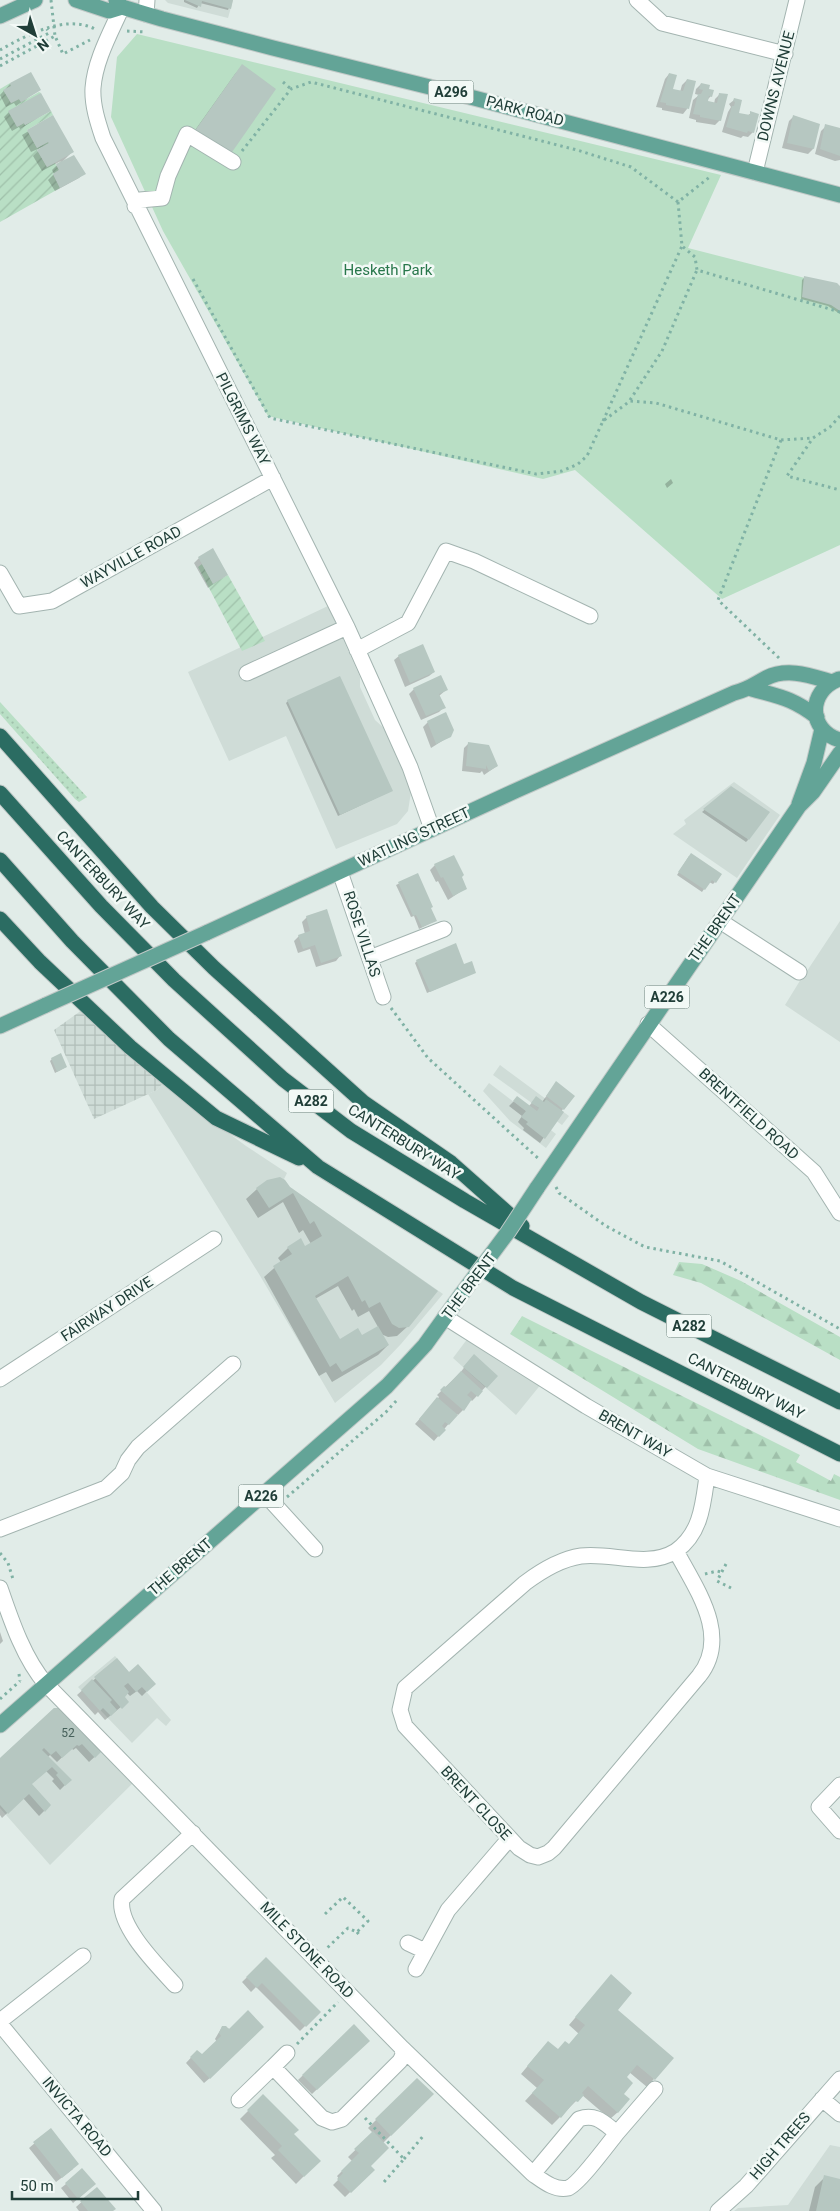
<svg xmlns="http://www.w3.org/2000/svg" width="840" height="2211" font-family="Roboto,sans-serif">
	<defs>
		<pattern id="industrial-grid" width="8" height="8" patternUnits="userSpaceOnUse" patternTransform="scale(1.25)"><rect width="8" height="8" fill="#cfdcd7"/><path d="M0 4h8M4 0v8" fill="none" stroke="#b1beb9"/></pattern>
		<pattern id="grass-dots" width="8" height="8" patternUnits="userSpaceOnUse" patternTransform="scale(1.25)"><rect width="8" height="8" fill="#b9dfc5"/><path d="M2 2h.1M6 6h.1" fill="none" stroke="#9fc0aa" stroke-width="1.8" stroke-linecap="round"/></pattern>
		<pattern id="forest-firs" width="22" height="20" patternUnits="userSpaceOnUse" patternTransform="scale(1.25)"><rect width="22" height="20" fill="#b9dfc5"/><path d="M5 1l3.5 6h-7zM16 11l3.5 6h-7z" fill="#9fc0aa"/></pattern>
		<pattern id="garden-furrows" width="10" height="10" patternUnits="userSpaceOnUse" patternTransform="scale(1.25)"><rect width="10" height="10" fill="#b9dfc5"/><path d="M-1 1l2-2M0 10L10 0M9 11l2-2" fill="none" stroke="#9fc0aa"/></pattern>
	</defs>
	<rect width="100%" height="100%" fill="#e1ece8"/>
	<path fill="#cfdcd7" d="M165,0h68l-5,18 -60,-15z
		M328,606l32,71v10l15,33 11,10 24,54 1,8 -3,19 -11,13 -61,25 -50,-113 -57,25 -41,-89z
		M734,782l46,33 -43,63 -64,-44 13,-10 -2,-4z
		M840,921v121l-55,-37 16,-26 -69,-43 6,-9 69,44z
		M500,1065l69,51 -7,9 -69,-50z
		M489,1083l67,51 -10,14 -36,-27 -27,-30z
		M162,1084l84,62 41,27 -3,6 6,8 153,107 -42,50 -20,21 -46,38 -76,-129 -111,-180 9,-4z
		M468,1338l74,45 -26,32 -63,-57z
		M115,1656l56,64 -5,6 -9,-8 -25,25 -54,-56z
		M54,1708h7l73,74 -84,83 -50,-57v-50z
		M830,2145l10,2v64h-106l4,-3 50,-3z"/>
	<path fill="url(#industrial-grid)" d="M82,1010l44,44 36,30 -5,6 -63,29 -40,-89z"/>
	<path fill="url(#grass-dots)" d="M0,702l87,95 -8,5 -4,-3 -75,-85z"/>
	<path fill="url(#forest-firs)" d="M679,1262l23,2 39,17 99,56v23l-139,-77 -28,-8z
		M522,1316l278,139 -4,7 35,19 3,-7 6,3v23l-142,-51 -188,-115z"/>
	<path fill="#b9dfc5" d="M137,34l584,141 -33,73 152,39v258l-118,54 -147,-129 -32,9 -275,-63 -105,-185 -52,-114 6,-60z"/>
	<path fill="url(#garden-furrows)" d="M10,83l1,3 -7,4 7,13 8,-4 2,3 18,-10 2,1 -24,34 7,-4 1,2 26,-14 2,4 -26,15 10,18 11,-6 1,1 -12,7 10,17 8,-4 4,7 -6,4 7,14 -60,34v-133z
		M202,564l11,19 15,-8 37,66 -23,10 -44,-84z"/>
	<path fill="#0003" fill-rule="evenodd" d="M184,0h48l-4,10 -28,-7 -3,5 -13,-6z
		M242,66l33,23 -87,51 47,-66z
		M31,74l9,15 -24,17 -2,-3 -8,4 -6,-12 10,-11z
		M669,74l3,16 8,2 2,-7 5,-5v29l-4,5 -21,-4v-2l-6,-1 9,-28z
		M701,84l7,6 3,6 -6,6 9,2 1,-5 5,-5v26l-5,5 -19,-3v-2l-7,-2 4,-18 6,-5 -4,-1 1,-5z
		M734,100l7,1 -3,13 9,2 4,-3 2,19 -5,5 -5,-1 -2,2 -19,-6 6,-20 3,-5 -2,-3z
		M49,111l-29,18 -1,-2 -7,4 -8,-14 5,-5z
		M794,116l25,9 -6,24 -5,5 -26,-6 7,-27z
		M52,117l20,35 -9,9 21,12 -5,5 -24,13 -7,-11 6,-6 -2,-4 9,-9 -19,10 -9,-15 9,-9 -11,5 -9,-17z
		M826,126l14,3v31l-5,1 -20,-7 6,-23z
		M804,278l36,10v26l-12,-8 -27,-7 1,-19z
		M671,479l2,4 -6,5 -2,-4z
		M199,558l27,17 -18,13 -14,-25z
		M399,656l35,16 -5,4 -24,11 -11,-27z
		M414,689l32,1 -7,6 5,11 -5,5 -18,8 -12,-26z
		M288,701l103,90 -53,25 -52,-113z
		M446,713l4,23 -19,12 -8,-21 5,-5z
		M469,743l28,23 -13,9 -2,-4 -2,2 -18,-2 2,-23z
		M731,787l17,53 -2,2 -44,-30z
		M689,856l26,26 -2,2 -4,-2 -7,10 -25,-17z
		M435,865l26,12 5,11 -18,12 -10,-19 -2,1 -6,-12z
		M417,875l16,47 -14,7 -5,-13 -3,1 -15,-32z
		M307,917l33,39 -4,5 -20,6 -6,-18 -12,4 -4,-12 5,-5 6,-2 -3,-12z
		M417,961l47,5 11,6 -48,21 -12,-30z
		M52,1059l14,8 -11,6 -5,-12z
		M556,1083l7,26 -23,34 -17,-13 1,-2 -6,-6 4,-6 -13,-10 8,-8 12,8 7,-8 6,4z
		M284,1181l124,145 -11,10 -9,1 -7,-3 7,11 -10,10 -46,27 -6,-10 -7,4 -55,-99 17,-15 -3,-4 10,-10 12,-8 4,8 7,-4 -8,-14 -4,3 -16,-31 -25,16 -12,-19 11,-10zM338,1286l14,25 2,-2 4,8 11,-6 9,16 -16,10 -22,4 -25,-42z
		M469,1361l27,15 -24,25 -2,-2 -5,5 2,2 -9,9 -1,-1 -23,27 -19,-17 24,-27 -2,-2 23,-22z
		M0,1632l3,9 -3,3z
		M116,1660l13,13 25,11 -12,12 -5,-5 -7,5 -3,-3 -4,4 4,5 -22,18 -7,-8 -3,3 -18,-20z
		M55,1709l47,41 -13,12 -13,-14 -3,2 -1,-2 -15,14 -7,-7 -2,2 22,23 -10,10 -8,-9 2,-2 -8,-8 -15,13 19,21 -11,11 -16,-18 -21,20 -2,-3v-56z
		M266,1959l53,53 -19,19 -44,-44 -5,5 -9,-10z
		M604,1984l12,26 38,69 -7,8 -18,-15 -4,5 -7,35 -8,7 -28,-24 -30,30 -27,-24 12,-13 -16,-14 20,-24h16l11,-4 11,-12 -10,-9z
		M354,2026l14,15 -56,53 -14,-14z
		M222,2027l8,2 -19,48 -7,6 -18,-20 11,-12 5,5 15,-14 -2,-3z
		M417,2079l15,15 -49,49 -14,23 4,4 -28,27 -12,-12 6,-6 -2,-3 15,-15 -4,-4 25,-24 -5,-5z
		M263,2096l30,38 26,27 -23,23 -25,-26 4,-3 -35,-36z
		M50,2130l23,39 -17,13 -27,-34z
		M825,2177l15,3v31h-31l6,-24z
		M66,2184l23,5 -16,14 -12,-15z
		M97,2188l15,23h-33l-3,-4z"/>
	<path fill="#b6c7c1" d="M185,0h48l-2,9 -29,-8 -1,6z
		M242,64l34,25 -46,66 -36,-23z
		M31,72l10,18 -20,12 -2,-3 -8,4 -8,-13 8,-4 -1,-3z
		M669,73l8,2 -4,14 10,2 4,-12 9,2 -7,28 -23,-4v-2l-6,-1z
		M701,83l9,2 -1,4 5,1 -2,7 -3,-1 -1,5 9,2 2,-10 9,1 -7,27 -21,-4v-2l-7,-1 5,-20h3l2,-4 -4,-1z
		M41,93l10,18 -26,14 -1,-2 -7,4 -9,-16z
		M734,98l8,2 -3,13 11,2v-4l9,3 -5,19 -6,-2 -1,2 -21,-6 6,-21h2l1,-4 -2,-1z
		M53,115l21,37 -27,15 -10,-17 12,-7 -1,-1 -11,6 -10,-18z
		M793,115l27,9 -6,25 -27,-6z
		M825,124l15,4v28l-20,-7z
		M74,155l12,19 -26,14 -7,-14 6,-4 -3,-6z
		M804,276l33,7 3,3v25l-9,-6 -29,-8z
		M213,548l15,27 -15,9 -15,-27z
		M423,644l12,28 -25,11 -12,-28z
		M441,675l7,15 -9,4 7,14 -20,8 -13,-28z
		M340,676l53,115 -53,24 -53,-115z
		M446,712l8,18 -3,7 -15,7 -9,-23z
		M468,742l21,3 9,21 -9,5 -3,-6v4l-20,-3z
		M731,786l39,26 -21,28 -46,-31z
		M691,853l31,21 -6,9 -4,-3 -7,10 -27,-18z
		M454,855l10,20 -2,2 5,12 -14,7 -10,-19 -2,1 -7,-14z
		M418,873l15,34 -2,1 6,13 -15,6 -6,-12 -3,1 -15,-34z
		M327,909l15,47 -21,7 -6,-18 -12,4 -5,-14 12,-4 -4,-15z
		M456,943l8,21 8,-3 4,12 -46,19 -14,-32z
		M61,1053l6,14 -10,5 -6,-14z
		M556,1081l19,15 -11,14 -18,-14z
		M517,1096l20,15 2,-3 -8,-5 5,-7 8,6 2,-3 18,13 -19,27 -19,-15 2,-2 -7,-5 5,-6 -13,-10z
		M280,1177l5,3 5,7 148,104 -29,36 -10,1 -7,-4 -12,-22 -11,6 -4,-8 -3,2 -14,-26 -33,20 25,43 18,-11 4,7 16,-9 11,19 -47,27 -6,-9 -6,4 -57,-101 19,-12 -5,-7 14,-9 4,8 17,-10 -8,-15 -4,3 -17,-31 -24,15 -13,-20 11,-8z
		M474,1354l24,22 -11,12 -24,-21z
		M461,1371l22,20 -5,6 -7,-6 -4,4 5,4 -8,12 -24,-21 4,-4 2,1z
		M437,1397l21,18 -9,10 -4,-3 -3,4 4,4 -7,7 -20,-18z
		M117,1658l12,14 9,-8 18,20 -9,8 -5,-5 -6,5 -8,-9 -4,3 5,6 -4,5 4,5 -7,7 -28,-32z
		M92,1679l20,21 -2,2 7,8 -6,6 -8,-8 -3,3 -19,-21z
		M54,1708h7l42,42 -8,8 -13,-14 -3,2 -2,-1 -15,13 -6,-7 -5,4 -7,-7 -2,2 30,30 -7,6 -9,-11 2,-2 -6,-6 -20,17 19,21 -6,7 -16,-18 -21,20 -8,-9v-47z
		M266,1957l55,55 -15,15 -44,-44 -5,5 -11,-11z
		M611,1974l21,19 -14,17 56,48 -19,22 -18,-15 -10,12 6,6 -9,11 6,5 -12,14 -30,-27 -6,7 2,2 -6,7 -3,-1 -14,17 -29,-25 12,-13 -17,-14 21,-25 10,8 7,-8 4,3 16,-19 -10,-8z
		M248,2010l16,17 -54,52 -20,-22 7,-7 5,4 19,-18 -2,-3 3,-7h4l3,3z
		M354,2024l16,17 -53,49 -15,-15z
		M417,2078l17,16 -43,42 -16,-17z
		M263,2094l36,36 -5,4 27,27 -17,16 -26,-27 4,-4 -35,-36z
		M51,2128l28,36 -17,14 -29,-36z
		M373,2131l16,17 -18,18 4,4 -24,23 -14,-14 6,-6 -2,-2 18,-18 -5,-4z
		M82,2168l14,16 -18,15 -13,-16z
		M824,2175l16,4v32h-24z
		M97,2187l19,22 -3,2h-25l-8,-10z"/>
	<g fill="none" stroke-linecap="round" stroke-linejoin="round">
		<g stroke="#a3b4b0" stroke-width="17">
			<path id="minor" d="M637,0l25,23 123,31
				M122,7c-11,25 -27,53 -29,81 -1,17 5,35 10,50l244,489 63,140 22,62
				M146,14l1,-14
				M755,172l42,-172
				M135,206l5,-6 22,-2 6,-22 19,-42 46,28
				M0,573l19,33 33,-5 221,-123
				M357,650l51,-27 38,-72 28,10 116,55
				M247,673l100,-46
				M340,872l43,125
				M720,921l79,51
				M370,958l74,-29
				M648,1024l166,148 26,41
				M445,1317l141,89 121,70 133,43
				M0,1379l214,-140
				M264,1493l51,56
				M0,1529l106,-41 16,-15 6,-13 10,-13 95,-83
				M676,1551c-29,18 -64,1 -95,5 -20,3 -40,15 -56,27l-120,105 -5,22 5,16 114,122 11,7 8,2 10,-4 6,-5 145,-172c32,-40 -3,-87 -23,-125 25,-18 27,-46 31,-75
				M0,1588c11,32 24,71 46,96l356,364 1,7 -3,6 -58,58 -10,3 -10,-4 -49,-51 -34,33
				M840,1785l-21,22 21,24
				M408,1943l17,8
				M416,1969l32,-59 61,-71
				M175,1985c-17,-19 -58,-59 -53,-86l71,-66
				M0,2021l83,-65
				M0,2024l154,187
				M402,2048l131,126 46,-55c17,-6 25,4 38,14 -8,10 -39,52 -49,55 -13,3 -25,-7 -35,-14
				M273,2067l14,-14
				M822,2099l18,15
				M617,2133l38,-44
				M718,2211l28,-25 94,-107"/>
		</g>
		<g stroke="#c1c9c7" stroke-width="17">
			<path id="major" d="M76,0l33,11 13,-4
				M116,0l6,7 40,12 111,29 201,50 366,97
				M0,16l35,-16
				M839,679c-32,12 -31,52 1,61
				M752,689c28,8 40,9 65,28
				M799,804l15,-41 8,-34
				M206,933l309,-142 219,-98c15,-4 19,-8 32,-15 22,-11 45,-2 66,4
				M0,1026l46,-21
				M537,1188l262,-382 14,-14 27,-39
				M0,1725l387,-339 38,-41 36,-50"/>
		</g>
		<g stroke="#c1c9c7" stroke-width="17">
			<path id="highway" d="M0,736l152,171 62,61 150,135 87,60 71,63
				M0,793l101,113 73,74 109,99 68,52 114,70 176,101 199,100
				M0,860l72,81 97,98 149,128 195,121 327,166
				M0,919l40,43 90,85 86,71 83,40"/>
		</g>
		<path stroke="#80b2a5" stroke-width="3" stroke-dasharray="2.5 4" stroke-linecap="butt" d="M127,31l18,1
			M0,50c27,-15 65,-36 95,-21
			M0,59l49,-26 -2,-4
			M0,66l55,-30 8,18 27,-14
			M283,82l8,7
			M242,151l49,-62 20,-7 266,68 54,17 47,35 33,-26
			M678,202l4,44 13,11 2,13 143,42
			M193,279l77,139 266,56 26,-3 16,-7 9,-8 16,-35 27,-20 26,2 125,37 32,-2
			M630,400l32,-49 35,-81
			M840,416l-10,11 -17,11 -26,38 53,14
			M603,421l79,-175
			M779,658l-61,-58 63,-160
			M391,1008l37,50 112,102
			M556,1187l3,6 47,33 39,21 75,14 120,68
			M287,1497l99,-85 11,-12
			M0,1553l8,10 5,16
			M726,1564l-9,17 14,7
			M705,1574l12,-3 4,1
			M19,1674l1,7
			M0,1699l20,-18
			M325,1914l18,-17 25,24 -11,11 -9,-4 -23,22
			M357,1932l4,5
			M297,2044l41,-42
			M365,2118l39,41 -20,23
			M404,2159l20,-24"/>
		<use href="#minor" stroke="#fff" stroke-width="15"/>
		<use href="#major" stroke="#63a497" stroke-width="15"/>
		<use href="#highway" stroke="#2b6c62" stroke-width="15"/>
		<g stroke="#c1c9c7" stroke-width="17" stroke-linecap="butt">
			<path id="major-bridge" d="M46,1005l160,-72
				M461,1295l47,-63 29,-44"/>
		</g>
		<path stroke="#80b2a5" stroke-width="3" stroke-dasharray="2.5 4" stroke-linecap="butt" d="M51,0l4,36"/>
		<use href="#major-bridge" stroke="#63a497" stroke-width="15"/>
	</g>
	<g text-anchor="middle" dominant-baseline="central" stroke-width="5" stroke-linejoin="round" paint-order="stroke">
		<g font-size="12" fill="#46605a">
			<text x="68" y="1733">52</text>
		</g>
		<g fill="#f2f9f6" stroke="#5f7671" stroke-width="1">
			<rect x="428.5" y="80.5" width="45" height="23" rx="4"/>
			<rect x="644.5" y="985.5" width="45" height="23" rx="4"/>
			<rect x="288.5" y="1089.5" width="45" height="23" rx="4"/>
			<rect x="666.5" y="1314.5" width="45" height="23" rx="4"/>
			<rect x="238.5" y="1484.5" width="45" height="23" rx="4"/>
		</g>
		<g font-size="14" font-weight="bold" fill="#203e38">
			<text x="451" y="92">A296</text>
			<text x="667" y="997">A226</text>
			<text x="311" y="1101">A282</text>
			<text x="689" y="1326">A282</text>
			<text x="261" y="1496">A226</text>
		</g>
		<g font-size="15" fill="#203e38" stroke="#f2f9f6">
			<text transform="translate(776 86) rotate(-76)">DOWNS AVENUE</text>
			<text transform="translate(525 111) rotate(15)">PARK ROAD</text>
			<text transform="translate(243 419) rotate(63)">PILGRIMS WAY</text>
			<text transform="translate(131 557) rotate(-29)">WAYVILLE ROAD</text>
			<text transform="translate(414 837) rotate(-25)">WATLING STREET</text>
			<text transform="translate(103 880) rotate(47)">CANTERBURY WAY</text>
			<text transform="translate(715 928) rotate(-55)">THE BRENT</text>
			<text transform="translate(362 934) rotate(72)">ROSE VILLAS</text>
			<text transform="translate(749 1114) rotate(42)">BRENTFIELD ROAD</text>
			<text transform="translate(404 1142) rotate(32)">CANTERBURY WAY</text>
			<text transform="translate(469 1286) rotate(-53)">THE BRENT</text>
			<text transform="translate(107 1309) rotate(-33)">FAIRWAY DRIVE</text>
			<text transform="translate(746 1386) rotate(27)">CANTERBURY WAY</text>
			<text transform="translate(635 1434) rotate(30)">BRENT WAY</text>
			<text transform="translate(180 1567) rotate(-41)">THE BRENT</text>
			<text transform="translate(476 1803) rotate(47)">BRENT CLOSE</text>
			<text transform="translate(307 1950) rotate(46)">MILE STONE ROAD</text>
			<text transform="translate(77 2117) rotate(50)">INVICTA ROAD</text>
			<text transform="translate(780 2146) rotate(-49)">HIGH TREES</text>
		</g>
		<g font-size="15" fill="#28774b" stroke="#f2f9f6">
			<text x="388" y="270">Hesketh Park</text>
		</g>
	</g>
	<g transform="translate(35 35) rotate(141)" stroke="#f2f9f6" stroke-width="4" paint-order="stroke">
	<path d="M0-4L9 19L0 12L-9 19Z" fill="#203e38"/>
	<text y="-8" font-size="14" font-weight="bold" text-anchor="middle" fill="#203e38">N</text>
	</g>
	<path d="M12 2191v8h126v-8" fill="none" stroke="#203e38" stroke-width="2.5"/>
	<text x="20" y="2191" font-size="15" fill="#203e38" stroke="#f2f9f6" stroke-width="4" paint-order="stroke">50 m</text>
</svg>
